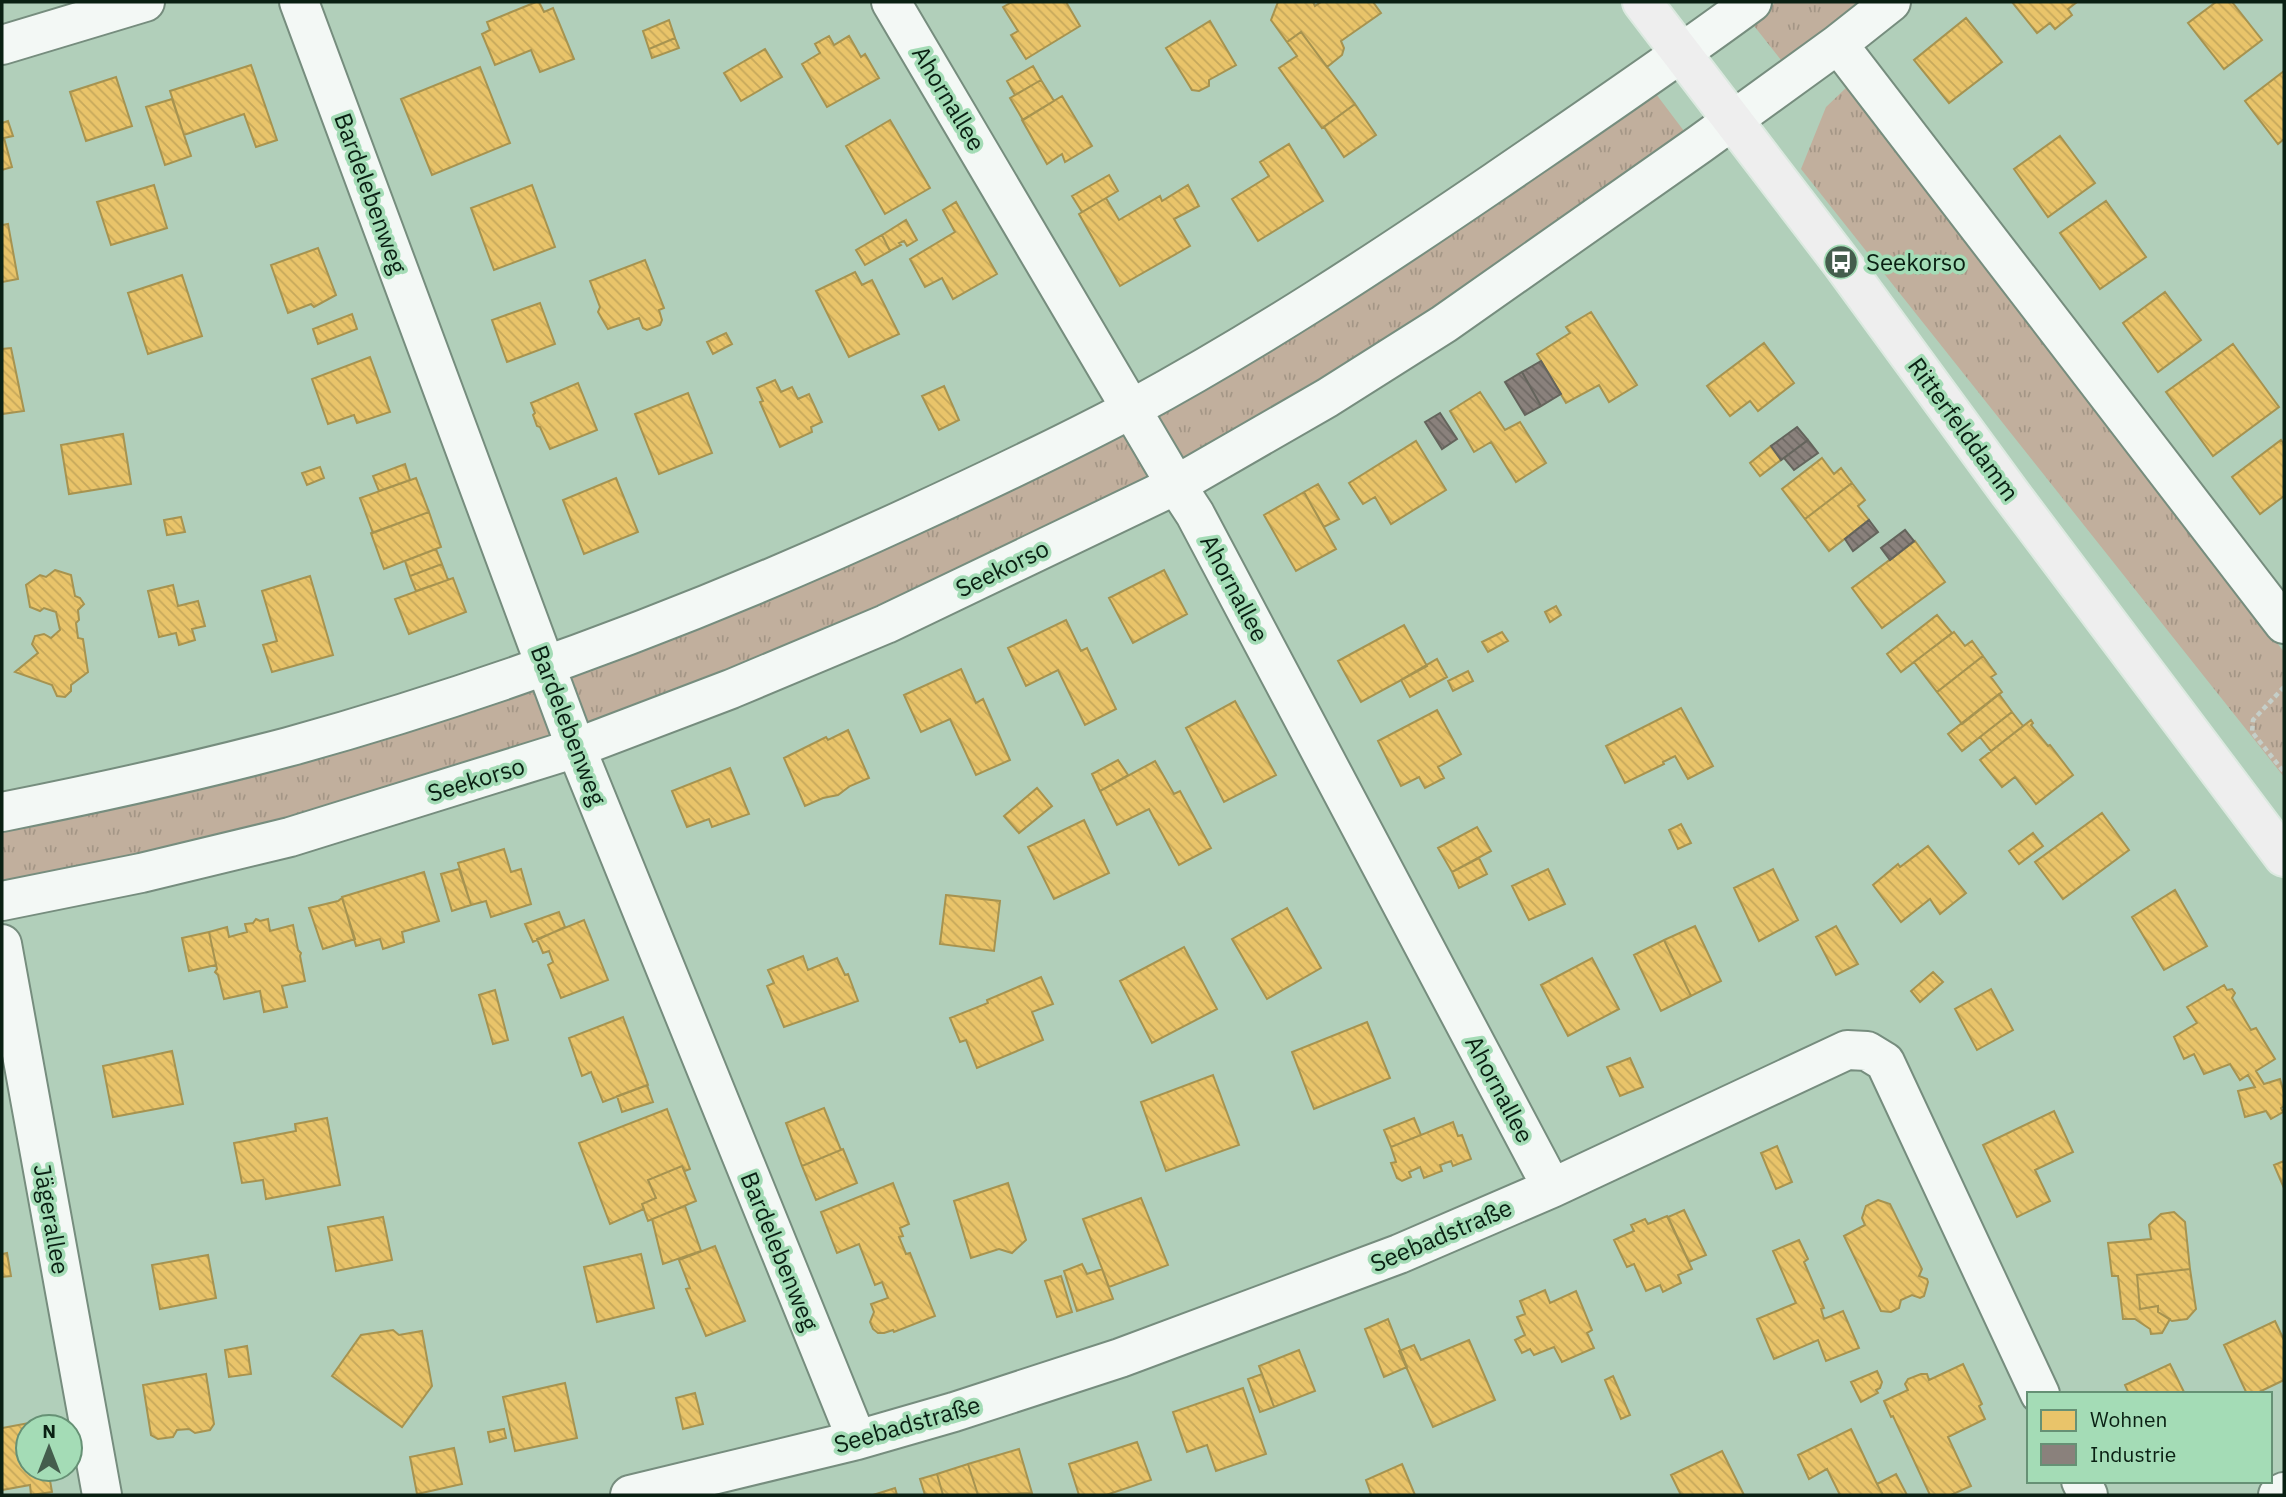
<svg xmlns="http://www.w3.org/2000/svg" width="2286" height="1497" font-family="'IBM Plex Sans',sans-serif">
	<defs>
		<pattern id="grass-tufts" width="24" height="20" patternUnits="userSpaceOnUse" patternTransform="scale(1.75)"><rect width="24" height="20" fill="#c1af9d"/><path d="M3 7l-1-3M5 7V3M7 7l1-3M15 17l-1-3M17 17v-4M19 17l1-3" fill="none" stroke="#a49686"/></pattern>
		<pattern id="homes-back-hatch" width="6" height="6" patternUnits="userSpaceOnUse" patternTransform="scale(1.75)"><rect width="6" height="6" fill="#e9c46a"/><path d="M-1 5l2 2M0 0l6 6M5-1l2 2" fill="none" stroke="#c6a85b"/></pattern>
		<pattern id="industry-back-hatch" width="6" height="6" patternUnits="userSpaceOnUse" patternTransform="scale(1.75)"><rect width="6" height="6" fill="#8a817c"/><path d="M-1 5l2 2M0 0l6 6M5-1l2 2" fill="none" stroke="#6f6964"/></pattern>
	</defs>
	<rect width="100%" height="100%" fill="#b1cfba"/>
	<path fill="url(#grass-tufts)" d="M1776,2h89l-80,63 -34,-43z
		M1848,86l9,5 427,561v125l-483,-608 25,-62z
		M1653,90l34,45 -337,230 -169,95 -28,-40 4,-8z
		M1127,432l24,38 -2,8 -49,28 -345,158 -171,61 -16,-43 4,-7z
		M534,690l20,40 -4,10 -249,77 -299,69v-58z"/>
	<path fill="url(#homes-back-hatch)" stroke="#a69350" stroke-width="2" d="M536,2h3l5,10 9,-4 21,51 -34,13 -9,-22 -36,15 -13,-31 8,-4 -3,-8z
		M1012,2h54l14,24 -54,33 -15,-24 7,-4 -15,-24z
		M1278,2h35l2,4 6,-4h52l8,11 -40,28 3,7 -2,7 -15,12 -26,-35 -14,10 -16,-22z
		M2012,2h65l-9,7 4,6 -17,14 -5,-6 -13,10z
		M2216,2h16l30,38 -38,29 -36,-46z
		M1966,18l36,44 -53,41 -35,-43z
		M669,20l6,18 -26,11 -6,-18z
		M1210,21l26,44 -27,15v6l-10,5 -7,-1 -26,-42z
		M1301,32l54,72 -33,24 -43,-60 18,-12 -10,-14z
		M829,36l5,9 15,-9 12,21 4,-3 14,24 -52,29 -25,-43 18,-11 -5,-9z
		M675,38l4,10 -27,10 -3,-9z
		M765,49l17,28 -41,24 -17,-28z
		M251,65l26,75 -21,7 -12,-33 -60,21 -14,-44z
		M1033,66l8,14 -26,15 -8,-14z
		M480,67l30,76 -78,32 -31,-76z
		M2284,71v68l-6,5 -33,-43z
		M116,77l16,49 -46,15 -16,-49z
		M1041,80l13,21 -31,19 -13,-22z
		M1062,96l30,50 -27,16 -3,-8 -15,10 -25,-44z
		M172,99l19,57 -26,9 -19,-58z
		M1355,104l21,31 -32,22 -20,-30z
		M890,120l40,68 -45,26 -39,-68z
		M8,121l5,15 -9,2 8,29 -10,3v-47z
		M2060,136l35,47 -47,34 -34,-48z
		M1289,144l34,57 -65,40 -26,-42 37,-23 -9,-14z
		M1109,175l9,16 -36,21 -10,-16z
		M154,185l13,43 -56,17 -14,-43z
		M532,185l23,62 -61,23 -23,-62z
		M1188,185l11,21 -25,13 16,27 -70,40 -41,-72 27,-16 13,22 41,-24 2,5z
		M2106,201l40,56 -46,32 -40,-56z
		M956,202l41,72 -44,25 -11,-21 -17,9 -15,-28 45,-27 -12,-22z
		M906,220l11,20 -10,6 -3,-5 -5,2 2,2 -11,6 -8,-16z
		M8,224l10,55 -16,3v-57z
		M882,235l8,16 -25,14 -9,-15z
		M318,248l18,47 -22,12 -3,-3 -23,9 -17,-48z
		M645,260l19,48 -5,2 3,10 -2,5 -13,5 -4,-2 -4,-10 -31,11 -10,-17 2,-5 -10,-26z
		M855,272l7,13 10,-5 27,54 -50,23 -33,-66z
		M182,275l20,61 -54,18 -20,-61z
		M2165,292l36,48 -43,32 -35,-49z
		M540,303l15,41 -48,18 -15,-42z
		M1591,312l46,73 -28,17 -10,-17 -33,18 -29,-49 33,-21 -4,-6z
		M352,314l5,15 -39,15 -5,-15z
		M726,333l6,11 -19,10 -6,-12z
		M1764,343l30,40 -36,28 -8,-10 -20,15 -23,-30z
		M2233,344l46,63 -66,49 -47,-64z
		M11,348l13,63 -22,3v-65z
		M370,357l20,55 -33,11 -3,-8 -26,9 -16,-45z
		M775,380l6,12 11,-5 6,12 11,-5 13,28 -11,5 1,5 -32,15 -20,-45 3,-1 -6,-13z
		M578,383l19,47 -47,19 -10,-22 -3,-1 -4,-11 2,-2 -4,-10z
		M944,386l15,34 -20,10 -17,-34z
		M1480,392l25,38 15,-8 26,41 -30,19 -25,-40 -17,10 -24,-41z
		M688,393l24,60 -53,21 -24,-60z
		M123,434l8,50 -62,10 -8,-49z
		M2281,440l3,4v52l-24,18 -28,-37z
		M1416,441l30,49 -55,34 -16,-27 -12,7 -14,-21z
		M1771,446l10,14 -21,16 -10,-13z
		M1822,458l12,16 7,-6 11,15 -47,36 -23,-30z
		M405,464l5,16 -31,11 -6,-15z
		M320,467l4,11 -17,7 -5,-12z
		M416,478l13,34 -56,21 -13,-35z
		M616,478l22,54 -54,22 -21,-54z
		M1852,483l13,17 -7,6 11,14 -40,31 -24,-32z
		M1318,484l21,35 -15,8 -20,-35z
		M1304,492l32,57 -40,22 -32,-56z
		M429,512l12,35 -57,22 -13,-36z
		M181,517l4,15 -18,3 -3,-15z
		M1915,541l30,41 -63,46 -30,-40z
		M436,549l6,15 -32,12 -5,-15z
		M442,564l6,16 -32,11 -6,-15z
		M55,570l16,5 4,21 5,2 4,6 -6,6 1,10 -3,3 2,15 5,1 5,33 -17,13v6l-6,6 -8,-1 -5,-11 -37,-13 23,-19 -6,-9 3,-8 9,-2 7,4 9,-8 -4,-18 -12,-4 -4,3 -10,-4 -4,-22 14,-10 6,2z
		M1164,570l23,44 -54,29 -24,-45z
		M310,576l23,79 -61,17 -9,-27 14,-4 -15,-50z
		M453,578l13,34 -57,22 -14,-35z
		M173,585l5,21 20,-5 7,25 -13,3 3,11 -16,5 -3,-12 -17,4 -11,-46z
		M1556,606l5,9 -11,7 -5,-10z
		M1937,615l15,18 -51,39 -14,-18z
		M1066,620l15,31 6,-3 29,61 -31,16 -27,-55 -32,16 -18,-38z
		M1404,625l23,41 -66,36 -23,-41z
		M1502,632l6,9 -20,11 -6,-10z
		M1954,632l11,14 7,-5 11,15 -46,36 -23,-30z
		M1983,656l13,18 -5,3 11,15 -40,32 -25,-32z
		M1437,659l10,18 -37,20 -9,-17z
		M961,669l15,34 7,-4 27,61 -34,15 -26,-56 -29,13 -17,-37z
		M1468,671l5,10 -20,10 -5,-10z
		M1999,694l13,18 -50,39 -14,-17z
		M1235,701l41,74 -52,27 -38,-74z
		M1681,708l32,58 -25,13 -13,-23 -12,6 1,2 -39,19 -19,-37z
		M1437,710l24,44 -23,13 6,11 -19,10 -6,-11 -18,9 -23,-45z
		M2012,712l11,14 -32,25 -11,-14z
		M2031,720l2,3 -2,2 17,21 2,-1 23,30 -37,29 -21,-27 -13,10 -22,-27z
		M848,730l21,48 -19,8 -12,9 -15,3 -18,8 -21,-48 42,-21 2,3z
		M1118,760l10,15 -28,16 -8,-17z
		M1155,761l19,33 6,-3 31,57 -32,17 -30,-56 -32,16 -17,-34z
		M730,768l19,46 -37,13 -3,-8 -22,8 -15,-36z
		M1037,788l15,18 -33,27 -15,-17z
		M2102,813l27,37 -66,49 -28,-37z
		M1084,820l25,53 -55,26 -26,-52z
		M1681,824l10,19 -13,6 -9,-19z
		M1477,827l14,24 -39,21 -14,-24z
		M2033,833l10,13 -24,18 -10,-13z
		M1928,846l38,47 -26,21 -10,-15 -29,23 -28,-37 25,-21 2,3z
		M504,849l7,23 10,-3 10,35 -40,13 -5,-16 -15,4 -13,-42z
		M1479,858l8,16 -28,14 -7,-16z
		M459,869l12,36 -19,6 -11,-37z
		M1548,869l17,35 -36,16 -17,-34z
		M1773,869l25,51 -39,21 -25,-53z
		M424,872l15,49 -37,11 2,10 -21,7 -3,-10 -24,7 -14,-49z
		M2175,890l32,56 -43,24 -32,-53z
		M946,895l54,6 -6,50 -54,-7z
		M342,898l13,41 -32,10 -14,-41 29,-7z
		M1287,908l34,60 -54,31 -35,-60z
		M559,912l6,15 -32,15 -8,-18z
		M256,919l4,2 8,-2 2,12 23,-6 5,25 3,3 -1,3 5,25 -23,5 5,21 -23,5 -4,-21 -36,8 -6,-24 -3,-3 2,-3 -8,-37 18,-5 2,10 18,-5 -2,-8 8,-1z
		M584,920l24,60 -47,18 -13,-33 5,-3 -4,-11 -6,2 -6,-14z
		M1695,926l26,55 -30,15 -27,-56z
		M1836,926l22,38 -22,11 -20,-38z
		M209,932l7,33 -27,6 -7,-33z
		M1664,940l27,56 -30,15 -27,-56z
		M1184,947l33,62 -65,34 -32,-62z
		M803,956l5,14 29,-12 8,17 3,-1 10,27 -74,26 -17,-41 7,-3 -6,-13z
		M1592,958l27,51 -51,27 -27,-51z
		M1933,972l10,10 -23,20 -9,-11z
		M1041,977l12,27 -21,8 11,28 -66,28 -11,-28 -6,2 -10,-24 38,-15 -1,-3z
		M2224,985l3,5 5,-1 3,4 -3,5 19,32 5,-2 19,31 -19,12 8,13 16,-5 4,14v13l-3,2 2,4 -12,7 -5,-8 -21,6 -7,-26 17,-4 -7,-12 -8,5 -10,-16 -26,10 -10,-20 -10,5 -10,-22 23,-14 -10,-16z
		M1991,989l22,41 -36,20 -22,-41z
		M495,990l13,50 -15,4 -14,-49z
		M623,1017l25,68 -45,17 -12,-30 -9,4 -13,-38z
		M1367,1022l23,56 -76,31 -22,-57z
		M172,1051l11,53 -70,13 -10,-51z
		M1630,1058l13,29 -23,9 -13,-29z
		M1213,1075l26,70 -73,26 -25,-69z
		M647,1085l6,17 -31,10 -5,-16z
		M824,1108l17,42 -39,16 -16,-43z
		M667,1109l23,60 -5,2 -3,-5 -34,14 8,18 -14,6 2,5 -34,15 -31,-81z
		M2054,1111l19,41 -38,18 15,31 -33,16 -34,-72z
		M327,1118l13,67 -74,14 -3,-19 -21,3 -8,-40 62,-12 -1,-7z
		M1414,1118l7,17 -30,12 -7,-17z
		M1453,1122l5,14 4,-1 9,24 -18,7 -2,-5 -11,4 2,6 -18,7 -4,-11 -11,5 2,5 -9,4 -5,-3 -6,-15 5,-1 -5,-15z
		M1777,1146l15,36 -16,7 -15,-36z
		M843,1149l14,34 -41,17 -14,-34z
		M2284,1161v27l-10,-23z
		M682,1166l14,35 -48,20 -6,-17 14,-6 -8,-18z
		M893,1183l16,41 -9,4 3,8 -4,1 7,17 4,-1 25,63 -41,16 -1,-2 -9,3h-6l-5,-4 -3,-7 4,-10 -3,-8 17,-6 -6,-16 -7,3 -16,-41 -22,9 -16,-41z
		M1008,1183l18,57 -14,13 -13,-4 -28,9 -17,-57z
		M1141,1198l27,67 -59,22 -26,-68z
		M1878,1200l12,4 32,65 -3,7 8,3 1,3 -4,14 -4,2 -8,-3 -11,5 -2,8 -8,4 -10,-1 -37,-75 21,-11 -3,-7 4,-12z
		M685,1206l16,45 -38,13 -11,-45z
		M1684,1210l22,45 -17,7 -21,-45z
		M2174,1212l11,10 5,47 -53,6 3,34 18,-3v6l12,7 -8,14 -11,1 -1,-5 -15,-10h-12l-5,-43h-6l-4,-33 43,-4 -2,-14 12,-11z
		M1667,1216l25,53 -14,6 3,8 -18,9 -3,-7 -14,6 -12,-27 -7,3 -13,-27 20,-9 -3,-6 14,-6 3,5z
		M383,1217l9,43 -56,11 -8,-44z
		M1799,1240l9,19 -4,3 20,46 -3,1 3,10 19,-8 16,37 -33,13 -8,-21 -44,19 -17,-40 39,-16 -23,-52z
		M715,1246l30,75 -39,15 -20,-47 4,-1 -11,-28z
		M7,1253l4,23 -9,1v-23z
		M641,1254l13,54 -57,14 -13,-55z
		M208,1255l8,43 -56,11 -8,-44z
		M1082,1264l5,10 15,-5 11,30 -36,12 -13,-40z
		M2190,1269l6,40 -9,10 -15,2 -14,-9v-6l-18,3 -3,-34z
		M1061,1276l11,36 -15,5 -12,-36z
		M1545,1290l5,13 26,-12 16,39 -5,3 7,15 -32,14 -8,-15 -20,8 -4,-6 -8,4 -7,-13 10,-5 -8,-18 8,-3 -5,-13z
		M1388,1319l19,48 -23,10 -19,-48z
		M2275,1321l9,19v40l-29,14h-8l-23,-49z
		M393,1330l6,5 23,-4 10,55 -30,41 -70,-51 29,-41z
		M1469,1340l26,60 -62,27 -34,-76 15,-6 7,15z
		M247,1346l4,28 -22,3 -4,-27z
		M1299,1350l16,41 -41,16 -15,-41z
		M1963,1364l19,40 -3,2 6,13 -37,18 23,49 -20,9h-21l-37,-79 -2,1 -7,-16 24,-11 -3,-6 3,-5 13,-5h6l2,6z
		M2170,1364l15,30h-56l-4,-9z
		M1877,1371l5,11 -2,6 -4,2 2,3 -17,9 -10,-20z
		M206,1374l8,50 -4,6 -15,3 -6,-4 -12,1 -4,7 -15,2 -7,-4 -8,-50z
		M1262,1374l12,33 -14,5 -12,-33z
		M1613,1376l17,39 -9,4 -16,-39z
		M565,1383l12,55 -62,13 -12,-54z
		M1243,1388l23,66 -50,17 -9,-26 -20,7 -14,-40z
		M695,1393l8,31 -20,5 -7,-31z
		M40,1421l1,6h-13v42h20l4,23 -21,3 -1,-10 -28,5v-62z
		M504,1429l2,9 -16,4 -2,-10z
		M1851,1429l26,55 6,11h-43l-13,-26 -18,10 -11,-24z
		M1137,1442l14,38 -45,15h-27l-10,-31z
		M454,1448l8,36 -45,10 -7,-37z
		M1019,1449l13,44 -54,2 -10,-31z
		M1722,1451l22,44h-63l-10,-20z
		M968,1464l10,31h-35l-6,-21z
		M1402,1464l13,31h-47l3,-1 -5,-14z
		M937,1474l6,21h-18l-5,-16z
		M1896,1474l11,21h-24l-6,-11z
		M895,1488l2,7h-24z"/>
	<path fill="url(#industry-back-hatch)" stroke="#64645c" stroke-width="2" d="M1541,361l20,33 -20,12 -19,-34z
		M1522,372l19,34 -16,9 -20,-33z
		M1440,413l17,26 -15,10 -17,-27z
		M1797,427l11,13 -27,20 -10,-14z
		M1808,440l10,13 -24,17 -10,-12z
		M1869,520l9,12 -25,19 -8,-12z
		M1905,530l9,11 -24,19 -9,-12z"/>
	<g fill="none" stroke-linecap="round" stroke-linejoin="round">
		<g stroke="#768d7e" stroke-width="42">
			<path id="minor" d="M299,2l277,746 281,692
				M891,2l285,483 19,29 357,674
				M1838,44l446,580
				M2,45l143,-43
				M2,812c96,-19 191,-40 286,-65 214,-59 422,-138 623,-231 74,-34 148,-69 220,-107 126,-68 246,-147 365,-228 86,-59 172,-117 256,-179
				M2,901l139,-28 149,-36 286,-89 155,-59 155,-65 290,-139 151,-87 117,-74 256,-180 138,-100 53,-42
				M2,944l100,551
				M2081,1481l7,14
				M630,1495l227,-55 97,-28 166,-54 279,-104 153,-66 295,-138 20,1 18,11 155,332
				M2278,1495l6,-3"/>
		</g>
		<g stroke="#dce9e0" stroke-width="42">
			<path id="major" d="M1642,2l199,260 169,231 274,364"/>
		</g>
		<path stroke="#c5cec8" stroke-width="4.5" stroke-dasharray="5 3.5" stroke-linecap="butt" d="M2284,687l-31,33 -1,12 32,40"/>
		<use href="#minor" stroke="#f3f8f5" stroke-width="38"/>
		<use href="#major" stroke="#eee" stroke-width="38"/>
	</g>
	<defs>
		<g id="bus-disc" transform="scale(1.75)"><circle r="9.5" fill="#445d4d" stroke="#a4dcb6"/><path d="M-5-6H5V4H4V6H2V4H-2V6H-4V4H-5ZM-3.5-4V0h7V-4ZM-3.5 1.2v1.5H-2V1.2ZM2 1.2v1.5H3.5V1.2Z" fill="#fff"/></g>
	</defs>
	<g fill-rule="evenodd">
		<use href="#bus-disc" x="1841" y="262"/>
	</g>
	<g text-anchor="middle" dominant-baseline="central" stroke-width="7" stroke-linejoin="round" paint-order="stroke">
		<g font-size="24" fill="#0a2013" stroke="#a4dcb6">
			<text transform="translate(949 98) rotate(59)">Ahornallee</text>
			<text transform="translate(371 193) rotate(70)">Bardelebenweg</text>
			<text transform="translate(1964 429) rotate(54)">Ritterfelddamm</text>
			<text transform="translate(1002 568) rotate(-26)">Seekorso</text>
			<text transform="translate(1235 588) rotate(62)">Ahornallee</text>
			<text transform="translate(569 725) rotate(69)">Bardelebenweg</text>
			<text transform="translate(476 779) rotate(-17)">Seekorso</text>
			<text transform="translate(1500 1089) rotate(62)">Ahornallee</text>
			<text transform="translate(52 1219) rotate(80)">Jägerallee</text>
			<text transform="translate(1441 1235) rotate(-23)">Seebadstraße</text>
			<text transform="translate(780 1251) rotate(68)">Bardelebenweg</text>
			<text transform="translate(907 1424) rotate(-16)">Seebadstraße</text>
		</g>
		<g font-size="24" fill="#0a2013" stroke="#a4dcb6" text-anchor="start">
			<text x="1866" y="262">Seekorso</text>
		</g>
	</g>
	<rect width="2286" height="1497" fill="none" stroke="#0a2013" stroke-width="7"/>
	<rect x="2027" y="1392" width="245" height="91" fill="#a4dcb6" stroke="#669175" stroke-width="2"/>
	<rect x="2041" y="1410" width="35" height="21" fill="#e9c46a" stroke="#669175" stroke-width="2"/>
	<text x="2090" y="1427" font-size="21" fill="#0a2013">Wohnen</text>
	<rect x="2041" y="1444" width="35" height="21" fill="#8a817c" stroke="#669175" stroke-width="2"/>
	<text x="2090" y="1462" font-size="21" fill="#0a2013">Industrie</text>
	<g transform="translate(49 1448)"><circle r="33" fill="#a4dcb6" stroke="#669175" stroke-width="2"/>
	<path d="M0-5L12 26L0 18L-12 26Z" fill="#445d4d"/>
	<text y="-10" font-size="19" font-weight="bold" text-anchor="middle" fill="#0a2013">N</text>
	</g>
</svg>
